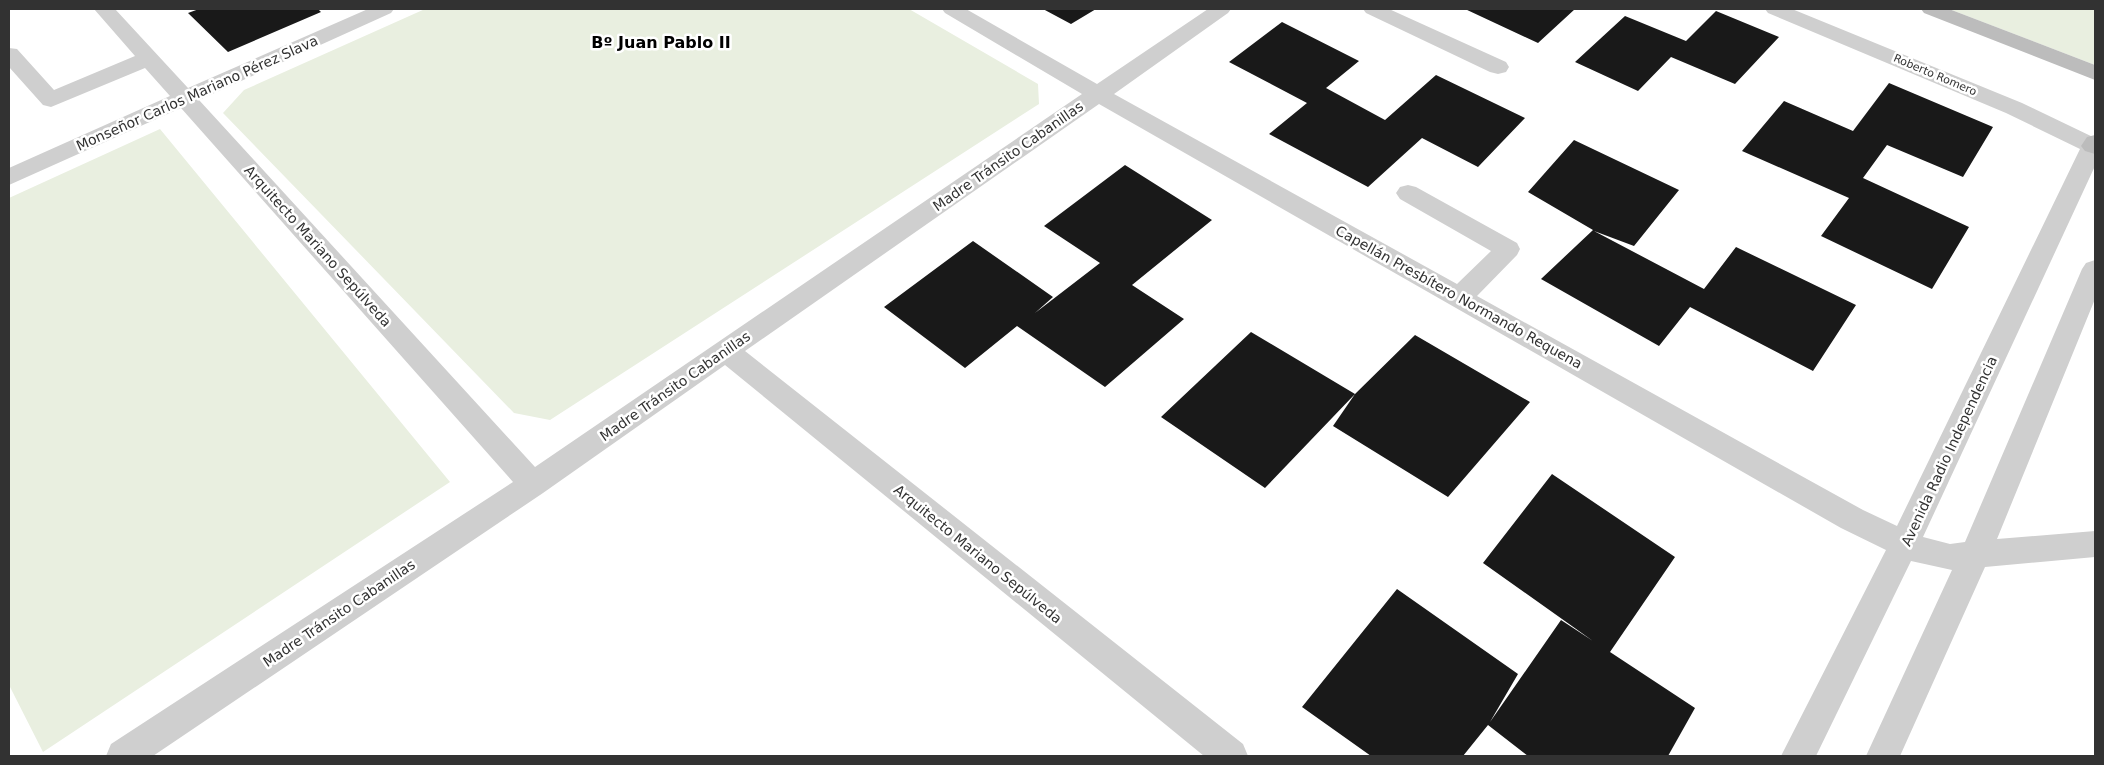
<svg xmlns="http://www.w3.org/2000/svg" width="2104" height="765" font-family="'DejaVu Sans',sans-serif">
	<rect width="100%" height="100%" fill="#fff"/>
	<path fill="#e9efe0" d="M425,9h484l129,75 1,20 -489,316 -36,-7 -291,-300 21,-23z
		M1949,9h146v56z
		M160,129l290,353 -407,270 -34,-67v-487z"/>
	<path fill="#191919" d="M199,9h119l3,3 -93,40 -40,-39z
		M1043,9h53l-25,15z
		M1465,9h110l-37,34z
		M1716,11l63,26 -44,47 -64,-27 -33,34 -63,-29 50,-46 61,25z
		M1282,22l77,39 -33,27 59,32 51,-45 89,43 -47,49 -56,-29 -54,49 -99,-53 38,-31 -78,-41z
		M1889,83l104,44 -30,50 -76,-32 -24,33 106,49 -37,62 -111,-53 28,-38 -107,-47 42,-50 69,30z
		M1574,140l105,50 -45,56 -40,-15 110,58 32,-42 120,58 -43,66 -123,-64 -31,39 -118,-67 52,-49 -65,-38z
		M1125,165l87,55 -80,65 52,34 -79,68 -88,-61 -52,42 -81,-61 89,-66 80,56 -18,16 65,-50 -56,-37z
		M1251,332l104,62 -90,94 -104,-71z
		M1415,335l115,67 -82,95 -115,-71 22,-32z
		M1552,474l123,83 -65,95 85,56 -27,48h-140l-40,-31 -25,31h-92l-69,-49 95,-118 121,85 -28,48 71,-102 32,21 -110,-78z"/>
	<g fill="none" stroke-linecap="round" stroke-linejoin="round">
		<path fill="#cfcfcf" fill-rule="evenodd" d="M94,9h21l73,79 180,-79h26l-3,4 -192,87 336,367 547,-373 -137,-81 -3,-4h24l131,75 111,-75h23l-3,4 -114,81 343,190 34,-33 -91,-52 -4,-6 4,-6 8,-2 8,2 101,56 3,6 -3,6 -40,41 386,214 34,16 183,-377 -74,-36 -238,-100 -3,-4h27l230,94 73,35v28l-172,371 27,7 15,-2 117,-273 4,-6 9,-3v39l-98,240 98,-8v26l-110,10 -85,189h-34l86,-186 -41,-9 -95,195h-35l105,-206 -45,-22 -742,-424 -354,247 498,393 5,12h-44l-479,-391 -182,128 -390,263h-47l5,-12 402,-262 -332,-374 -172,77v-17l161,-72 -25,-28 -94,39 -8,-2 -34,-38v-19l8,1 37,41 81,-34z
			M1363,9h26l117,53 3,5 -3,5 -8,2 -8,-2 -124,-59z"/>
		<path fill="#bcbcbc" fill-rule="evenodd" d="M1921,9h28l146,56v15l-171,-67z
			M2095,135v19l-10,-3 -4,-5 6,-9z"/>
	</g>
	<g text-anchor="middle" dominant-baseline="central" stroke-width="5" stroke-linejoin="round" paint-order="stroke">
		<g font-size="11" fill="#323232" stroke="#fff">
			<text transform="translate(1935 75) rotate(23)">Roberto Romero</text>
		</g>
		<g font-size="14" fill="#323232" stroke="#fff">
			<text transform="translate(197 93) rotate(-24)">Monseñor Carlos Mariano Pérez Slava</text>
			<text transform="translate(1008 156) rotate(-35)">Madre Tránsito Cabanillas</text>
			<text transform="translate(318 246) rotate(48)">Arquitecto Mariano Sepúlveda</text>
			<text transform="translate(1459 297) rotate(29)">Capellán Presbítero Normando Requena</text>
			<text transform="translate(675 386) rotate(-35)">Madre Tránsito Cabanillas</text>
			<text transform="translate(1949 451) rotate(-65)">Avenida Radio Independencia</text>
			<text transform="translate(978 554) rotate(39)">Arquitecto Mariano Sepúlveda</text>
			<text transform="translate(339 613) rotate(-34)">Madre Tránsito Cabanillas</text>
		</g>
		<g font-size="16" font-weight="bold" fill="#000" stroke="#fff">
			<text x="661" y="42">Bº Juan Pablo II</text>
		</g>
	</g>
	<rect width="2104" height="765" fill="none" stroke="#323232" stroke-width="20"/>
</svg>
